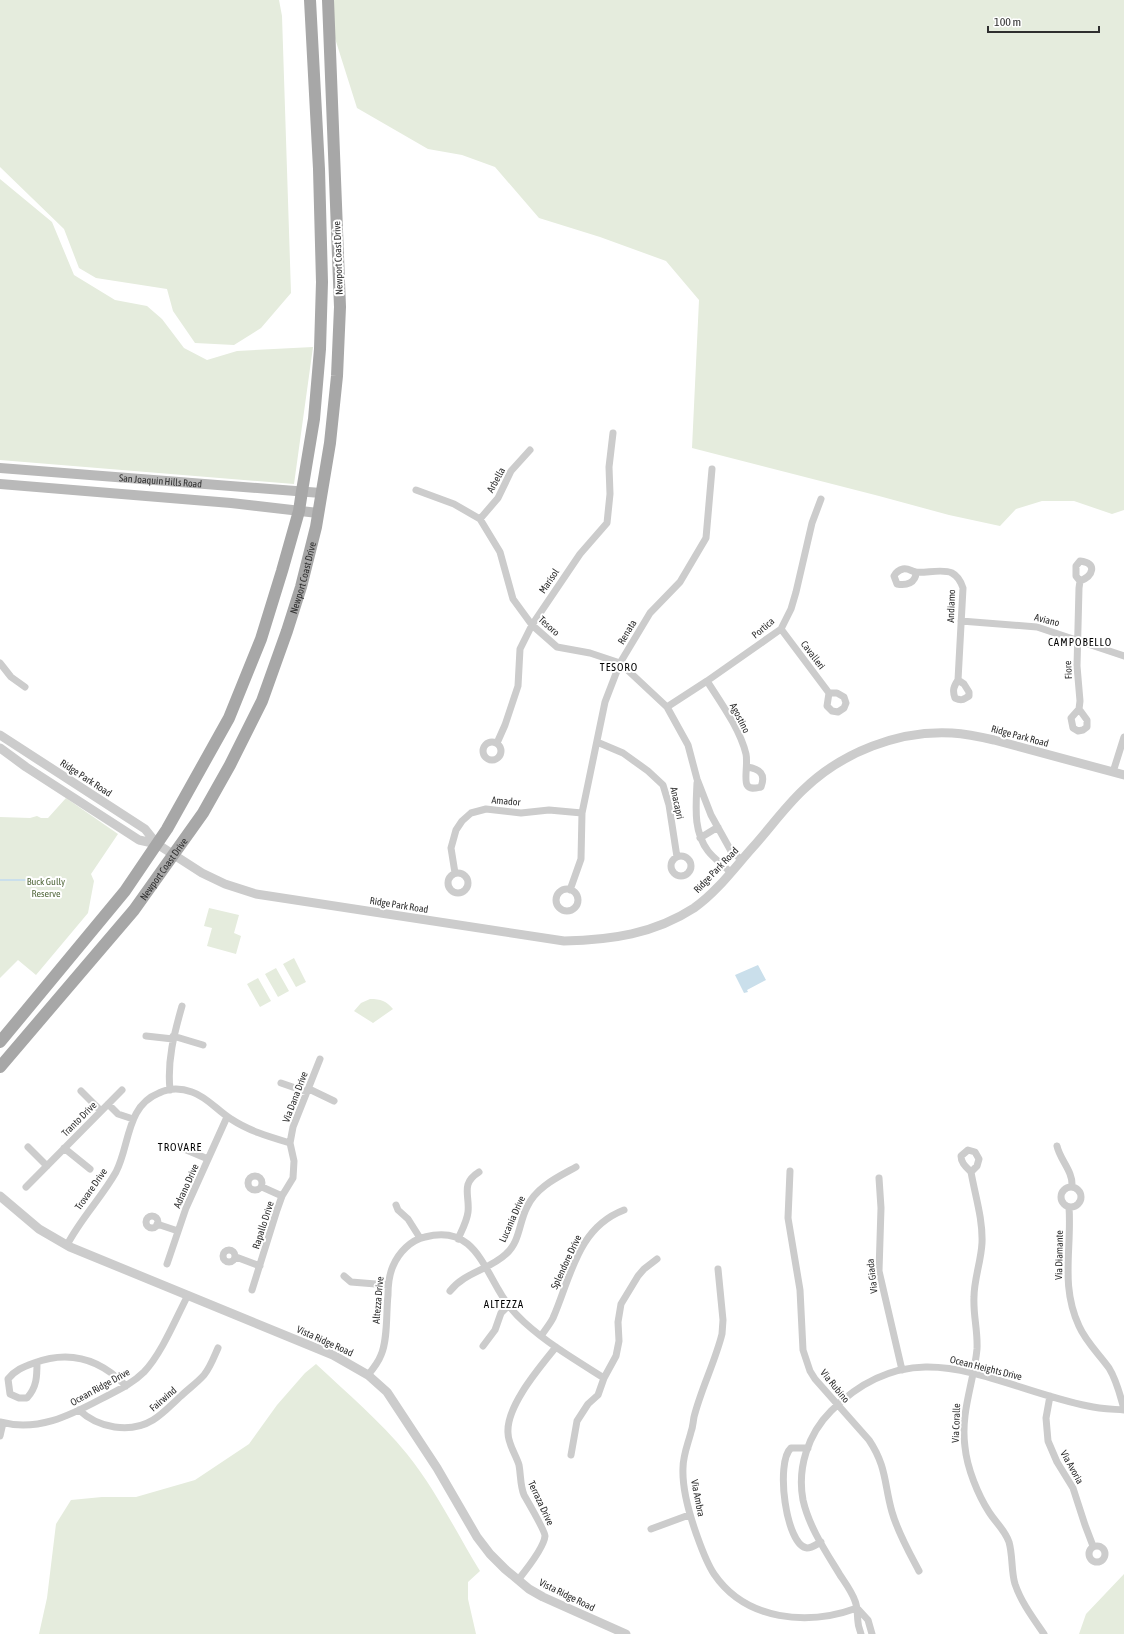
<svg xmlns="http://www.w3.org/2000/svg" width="1124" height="1634" font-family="'Asap Condensed',sans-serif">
	<rect width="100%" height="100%" fill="#fff"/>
	<path fill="#e5ecdd" d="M0,0h279l3,16 9,277 -30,35 -27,17 -39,-2 -22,-32 -6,-22 -71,-11 -17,-10 -15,-39 -64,-62z
		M328,0h796v510l-12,4 -38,-13h-32l-26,8 -16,17 -51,-11 -70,-19 -187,-48 7,-148 -33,-39 -66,-24 -61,-19 -44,-51 -33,-12 -34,-6 -71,-41 -30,-95z
		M0,179l52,43 22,53 41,25 32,6 15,13 22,29 23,12 30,-9 76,-4 -19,137 -294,-24z
		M66,798l52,36 -27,40 3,7 -6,32 -52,62 -18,-15 -18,18v-161l30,1 7,-2 4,2h7z
		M209,908l30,7 -5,18 7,3 -5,18 -29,-8 5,-18 -8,-2z
		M294,958l12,24 -10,5 -13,-23z
		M276,968l13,23 -11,6 -13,-23z
		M258,978l13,23 -11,6 -13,-23z
		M370,999c11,0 16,2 23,10l-20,14 -19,-12 7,-8z
		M316,1364c31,29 64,57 91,90 29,36 49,78 73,117l-12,11v17l8,35h-437l8,-36 9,-74 15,-24 31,-3h34l59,-17 54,-36 28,-39 28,-32z
		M1124,1574v60h-45l7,-20z"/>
	<path fill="#cadfeb" d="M758,965l8,15 -19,10 1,2 -4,1 -9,-18z"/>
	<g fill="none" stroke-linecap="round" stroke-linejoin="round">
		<path stroke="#cadfeb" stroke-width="2" d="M0,880h49"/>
		<path stroke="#ccc" stroke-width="7" d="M416,490l38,14 26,15 20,33 13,47 19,26 25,22 33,6 30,10 47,44 21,38 9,34 14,36 20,36 11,9
			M480,519l18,-21 13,-27 19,-21
			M916,572c0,11 -10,14 -19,12l-3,-8c2,-4 5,-6 9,-7 5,-1 8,2 12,3 9,2 27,-4 37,1 6,3 9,9 11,15l-5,92c-4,6 -6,10 -3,18 6,3 8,2 14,-2v-4l-5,-8 -6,-4
			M961,621l76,6 87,29
			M781,629l48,64h8l7,4 2,6 -2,5 -6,4 -6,-1 -5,-5 2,-13
			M0,663l11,14 14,10
			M707,681c14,22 33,48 39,73 2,9 -2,26 1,31 3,5 9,3 14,2 5,-13 -1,-18 -14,-20
			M667,707l40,-26 74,-52 10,-20 5,-17 16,-69 9,-24
			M1079,709l8,11v7l-4,3 -5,1 -5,-3 -2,-10 8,-9 1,-8 -3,-35 2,-78 1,-7c13,-5 18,-18 0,-20l-4,5v10l4,5
			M597,742l26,11 25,18 15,14 6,20 8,52
			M483 751a9 9 0 1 1 18 0a9 9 0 1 1-18 0Z
			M497,743l8,-18 13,-39 2,-37 12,-24 48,-71 27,-31 3,-29 -1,-27 4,-34
			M1113,772l11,-35
			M697,783c-1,24 -4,48 11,68 7,9 16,14 23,22
			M700,838l18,-11
			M671 866a10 10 0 1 1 20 0a10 10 0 1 1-20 0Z
			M448 883a10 10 0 1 1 20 0a10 10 0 1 1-20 0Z
			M455,873l-4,-25 5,-18 6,-9 9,-8 15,-4 35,4 28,-3 33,3
			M556 900a11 11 0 1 1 22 0a11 11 0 1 1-22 0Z
			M570,890l11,-31 1,-46 23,-111 15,-39 30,-50 30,-31 26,-44 6,-69
			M146,1036l27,3
			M173,1036l30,9
			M281,1083l26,9
			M309,1089l25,12
			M170,1090c-3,-29 4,-56 12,-84
			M81,1091l20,20
			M108,1104l10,10 15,5
			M1057,1146c3,14 16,25 15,40
			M28,1147l19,19
			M64,1148l26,21
			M184,1149l24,10
			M790,1171l-2,47 12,72 3,60 7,21 5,8 54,61c18,27 15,44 23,72 6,21 17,40 27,59
			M971,1172l6,-6 2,-7 -4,-7 -7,-2 -7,6c0,7 5,11 10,16 4,23 12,47 11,71 -1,19 -8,36 -8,54 -1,18 4,34 3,52 -3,33 -17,64 -12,98 2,21 13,48 24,65 7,11 16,18 20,30 4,14 2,29 6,42 6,18 18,34 29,50
			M248 1183a7 7 0 1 1 14 0a7 7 0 1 1-14 0Z
			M879,1178l2,30 -2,63 23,99
			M1061 1197a10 10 0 1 1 20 0a10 10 0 1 1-20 0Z
			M26,1187l96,-97
			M262,1187l20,9
			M396,1205l2,5 10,9 12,19
			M1069,1207c3,42 -9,78 10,119 7,16 20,28 30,42 8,13 11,27 15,41
			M146 1222a6 6 0 1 1 12 0a6 6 0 1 1-12 0Z
			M157,1224l21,7
			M458,1239c4,-9 9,-18 10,-27 2,-17 -8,-28 11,-40
			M67,1245c14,-27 35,-48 49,-73 14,-27 10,-66 43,-79 10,-5 22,-5 33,-1 15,5 26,19 39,27 18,12 39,18 59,24
			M223 1256a6 6 0 1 1 12 0a6 6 0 1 1-12 0Z
			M236,1257l24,9
			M167,1264l19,-56 41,-91
			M718,1269l5,51 -1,14c-7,28 -21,55 -28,83 -1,5 -1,10 -3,15 -3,12 -8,23 -8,36 -1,21 6,45 13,65 5,14 10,29 18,41 32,47 94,52 143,34
			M344,1276l7,6 37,3
			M252,1290l25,-80 5,-14 11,-18 1,-17 -4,-18 3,-16 27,-68
			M450,1291c15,-19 39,-21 56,-37 14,-12 13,-32 21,-47 9,-20 31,-30 49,-40
			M541,1336c4,-6 9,-12 12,-18 18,-41 24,-90 71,-108
			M483,1346l12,-16 6,-17 8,-8
			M37,1362c0,14 0,25 -10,36h-8l-9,-4 -2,-15c7,-9 15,-12 26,-16 35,-13 66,-4 92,23
			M368,1375c5,-6 10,-12 13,-20 7,-16 5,-42 7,-60 0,-10 1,-20 5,-29 6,-14 18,-26 32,-29 44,-12 56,23 73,52 7,13 16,24 26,33 24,22 53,39 80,56
			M1050,1396l-4,22 2,23 9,21 16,26 12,37 8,21
			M79,1410c19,18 51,24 74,10 10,-6 19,-16 28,-24 7,-7 16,-13 23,-21 6,-7 10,-18 14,-27
			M0,1422c37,10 69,-6 101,-23 15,-8 31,-15 43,-27 18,-19 32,-54 44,-77
			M0,1436l3,-13
			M808,1448h-17c-16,14 -5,98 16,100 5,0 10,-4 14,-6
			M571,1455l6,-34 11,-17 10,-9 6,-17 12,-22 3,-15 -1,-19 3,-18 17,-28 6,-7 13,-10
			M651,1529l38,-14
			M1089 1554a8 8 0 1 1 16 0a8 8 0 1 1-16 0Z
			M518,1580c8,-10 26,-32 27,-44 0,-5 -17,-34 -21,-41 -4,-10 -3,-19 -5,-30 -3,-10 -11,-21 -11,-32 -2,-27 32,-66 48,-86
			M857,1608l11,12 4,14
			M861,1634c-1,-4 -3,-8 -3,-12 -1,-7 0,-14 -3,-21 -3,-9 -9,-17 -15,-26 -14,-23 -31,-48 -37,-75 -6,-32 5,-66 28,-89 85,-85 162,-24 257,-5 12,3 24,3 36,4"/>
		<path stroke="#ccc" stroke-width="9" d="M0,735l145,94 12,15 45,29 23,11 31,10 308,47c47,-1 90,-7 130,-33 23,-16 41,-41 59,-61 17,-19 32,-40 50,-57 39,-38 96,-60 149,-57 15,1 29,4 42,7l130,35
			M0,748l26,19 113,73 18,4
			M0,1196l39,33 31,18 263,108 35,20 19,17 50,76 40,69 13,17 15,15 24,20 14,8 83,37"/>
		<g stroke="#b9b9b9" stroke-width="10">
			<path id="s1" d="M0,468l321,25"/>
			<path d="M0,484l231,19 87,10"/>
		</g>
		<g stroke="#a7a7a7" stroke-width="12">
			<path d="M0,1042l125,-151 42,-62 62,-111 32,-79 21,-68 17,-60 3,-20 12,-72 6,-70 2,-67 -3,-113 -9,-169"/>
			<path id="s2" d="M0,1067l134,-157 69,-97 27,-48 32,-64 25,-70 14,-44 15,-60 14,-84 7,-67 3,-69 -12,-307"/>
		</g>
	</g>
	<g text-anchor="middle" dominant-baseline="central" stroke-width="4" stroke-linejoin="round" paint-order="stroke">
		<g font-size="10" fill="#2f2f2f" stroke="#fff">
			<text transform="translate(338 258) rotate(-92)">Newport Coast Drive</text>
			<text transform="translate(496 480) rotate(-61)">Arbella</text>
			<text stroke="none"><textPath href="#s1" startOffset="161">San Joaquin Hills Road</textPath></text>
			<text stroke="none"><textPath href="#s2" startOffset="582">Newport Coast Drive</textPath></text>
			<text transform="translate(549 581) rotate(-56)">Marisol</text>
			<text transform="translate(951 606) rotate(-88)">Andiamo</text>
			<text transform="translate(1047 620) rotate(14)">Aviano</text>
			<text transform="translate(549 626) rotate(42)">Tesoro</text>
			<text transform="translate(763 628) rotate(-40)">Portica</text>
			<text transform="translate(627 632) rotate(-59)">Renata</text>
			<text transform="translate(813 655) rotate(53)">Cavalleri</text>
			<text transform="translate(1068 670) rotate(-93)">Fiore</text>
			<text transform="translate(740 718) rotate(63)">Agostino</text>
			<text transform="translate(1020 736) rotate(15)">Ridge Park Road</text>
			<text transform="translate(86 778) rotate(33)">Ridge Park Road</text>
			<text transform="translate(506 801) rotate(5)">Amador</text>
			<text transform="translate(677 803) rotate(78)">Anacapri</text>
			<text stroke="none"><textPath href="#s2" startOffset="257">Newport Coast Drive</textPath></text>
			<text transform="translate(716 870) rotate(-46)">Ridge Park Road</text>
			<text transform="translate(399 905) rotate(9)">Ridge Park Road</text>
			<text transform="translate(295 1097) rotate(-69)">Via Dana Drive</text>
			<text transform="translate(79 1119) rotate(-45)">Tranto Drive</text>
			<text transform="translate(186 1186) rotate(-66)">Adrano Drive</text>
			<text transform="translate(91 1189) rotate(-55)">Trovare Drive</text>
			<text transform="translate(512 1219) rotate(-66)">Lucania Drive</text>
			<text transform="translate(263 1225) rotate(-72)">Rapallo Drive</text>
			<text transform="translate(1059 1255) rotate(-89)">Via Diamante</text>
			<text transform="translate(566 1262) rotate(-65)">Splendore Drive</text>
			<text transform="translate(872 1276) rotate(-97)">Via Giada</text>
			<text transform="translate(378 1300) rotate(-85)">Altezza Drive</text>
			<text transform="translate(325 1341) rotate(24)">Vista Ridge Road</text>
			<text transform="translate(986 1368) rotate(14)">Ocean Heights Drive</text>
			<text transform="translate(835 1386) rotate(51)">Via Rubino</text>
			<text transform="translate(100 1387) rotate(-29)">Ocean Ridge Drive</text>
			<text transform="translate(163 1399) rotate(-41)">Fairwind</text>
			<text transform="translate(956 1423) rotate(-88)">Via Coralle</text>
			<text transform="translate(1072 1467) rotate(61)">Via Avoria</text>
			<text transform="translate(698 1498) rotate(79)">Via Ambra</text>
			<text transform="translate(541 1503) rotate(65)">Terraza Drive</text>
			<text transform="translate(567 1595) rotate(26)">Vista Ridge Road</text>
		</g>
		<g font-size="10" fill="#53693d" stroke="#fff">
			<text x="46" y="881">Buck Gully<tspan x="46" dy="12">Reserve</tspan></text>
		</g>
		<g font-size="11" letter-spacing="1" fill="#000" stroke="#fff">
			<text x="1080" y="642">CAMPOBELLO</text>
			<text x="619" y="667">TESORO</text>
			<text x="180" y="1147">TROVARE</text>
			<text x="504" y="1304">ALTEZZA</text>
		</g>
	</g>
	<path d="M988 26v6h111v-6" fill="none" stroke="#2f2f2f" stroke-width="2"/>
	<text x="994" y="26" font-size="12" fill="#2f2f2f" stroke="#ffffff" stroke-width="3" paint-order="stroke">100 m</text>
</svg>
